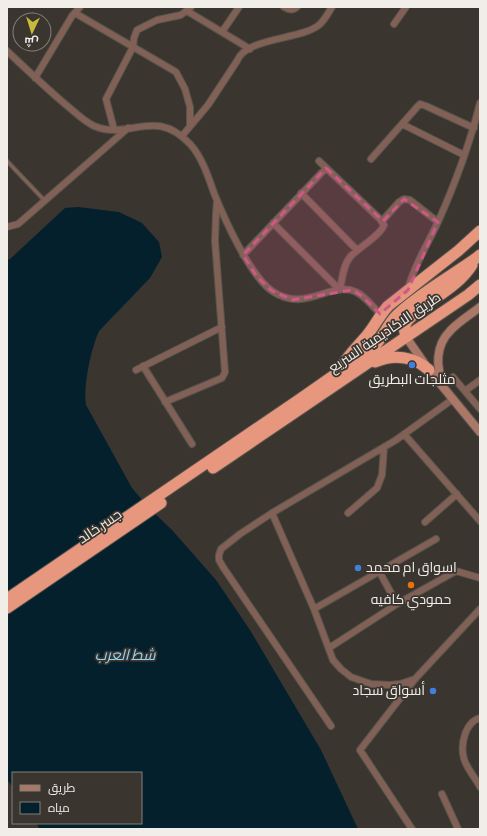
<svg xmlns="http://www.w3.org/2000/svg" width="487" height="836" font-family="'Alegreya Sans',Cairo,sans-serif">
	<rect width="100%" height="100%" fill="#3a352f"/>
	<path fill="#04202d" d="M78,207l41,5 23,11 17,19 3,15 -12,21 -51,53c-8,18 -16,55 -13,74l46,83 18,21 22,21 44,50 34,50 71,120 37,79h-318l-4,-6h105v-50h-128v15l-6,-9v-519l3,-1 55,-51z"/>
	<g fill="none" stroke-linecap="round" stroke-linejoin="round">
		<g stroke="#57534d" stroke-width="5">
			<path id="lane" d="M7,161l38,40"/>
		</g>
		<g stroke="#57534d" stroke-width="8">
			<path id="street" d="M284,7c5,3 9,4 13,0
				M187,11l63,38
				M75,13l101,59 9,17 5,18v19
				M394,24l12,-17
				M222,32l17,-25
				M7,51c19,18 38,36 58,53 9,7 18,17 29,22 36,15 60,-20 96,18 12,13 18,32 24,49 10,25 36,83 58,98 33,23 59,-11 84,1 9,4 17,15 24,22
				M35,78l37,-62 8,-9
				M402,124l62,31
				M114,129l-8,-30 27,-52 1,-9 3,-8 20,-10 24,-5 10,-8
				M182,136l26,-31 29,-44c9,-24 64,-21 82,-36 6,-5 9,-12 13,-18
				M371,159l47,-53 2,-2 6,2 48,22
				M319,161l61,58 4,6c-4,11 -25,22 -34,32 -7,9 -8,22 -10,33
				M301,193l56,57
				M382,221l17,-19 5,-3 6,1 28,22
				M273,223l67,67
				M7,227l11,-3 7,-6 103,-90
				M243,255l83,-87
				M408,289c6,-24 20,-45 30,-67 17,-38 32,-79 42,-119
				M143,366l49,78
				M136,370l86,-43
				M453,377l27,32
				M465,391l15,-11
				M165,402l57,-24 3,-6 -10,-131 1,-27 1,-13
				M404,434l76,87
				M272,513l42,96 19,51 8,9 10,8 20,7 19,1 10,-1 15,-5
				M348,513l29,-25 5,-13 2,-28
				M425,522l32,-28
				M379,571l18,33
				M314,609l122,-70
				M329,648l68,-44 59,-33 24,7
				M480,718c-15,4 -20,27 -16,41 3,10 11,18 16,28
				M331,726l-108,-159 -4,-7v-5l2,-6 19,-15 32,-21 124,-73 57,-41
				M442,794l16,35
				M412,829l-52,-79 55,-71 65,-70"/>
		</g>
		<g stroke="#57534d" stroke-width="10">
			<path id="secondary" d="M406,337l23,33 51,62
				M444,384c-9,-17 -8,-39 6,-53 8,-9 20,-16 30,-24"/>
		</g>
		<g stroke="#57534d" stroke-width="13">
			<path id="highway" d="M406,337l-2,-9 3,-7c20,-21 49,-31 65,-56
				M375,362c19,-8 38,-6 54,8
				M342,366c7,-12 17,-21 26,-32 7,-9 12,-19 20,-28l70,-55 22,-20
				M213,468l255,-173 12,-10
				M7,599l293,-200 73,-51c10,-10 14,-23 24,-33 20,-20 54,-39 78,-56l5,-4
				M7,608l154,-105"/>
		</g>
		<use href="#lane" stroke="#816055" stroke-width="3"/>
		<use href="#street" stroke="#816055" stroke-width="6"/>
		<use href="#secondary" stroke="#ab7766" stroke-width="8"/>
		<use href="#highway" stroke="#e7977d" stroke-width="11"/>
	</g>
	<path fill="#d05886" fill-opacity="0.2" stroke="#d05886" stroke-width="3" stroke-dasharray="8 5" stroke-linejoin="round" d="M326,168l57,53 21,-22 34,23 -30,68 -28,24 -18,-18 -10,-6 -60,10 -20,-9 -15,-14 -14,-22z"/>
	<g fill="#3f7fe0" stroke="#3a352f" stroke-width="1.5">
		<circle cx="412" cy="365" r="4"/>
		<circle cx="358" cy="568" r="4"/>
		<circle cx="433" cy="691" r="4"/>
	</g>
	<circle fill="#e8710a" stroke="#3a352f" stroke-width="1.5" cx="411" cy="585" r="4"/>
	<g text-anchor="middle" dominant-baseline="central" stroke-width="3.5" stroke-linejoin="round" paint-order="stroke">
		<g font-size="14" fill="#f1eeea" stroke="#3a352f">
			<text transform="translate(385 333) rotate(-34)">طريق الاكاديمية السريع</text>
			<text transform="translate(100 527) rotate(-34)">جسر خالد</text>
		</g>
		<g font-size="14" fill="#f1eeea" stroke="#3a352f">
			<text x="412" y="380">مثلجات البطريق</text>
			<text x="366" y="568" text-anchor="start">اسواق ام محمد</text>
			<text x="411" y="600">حمودي كافيه</text>
			<text x="425" y="691" text-anchor="end">أسواق سجاد</text>
		</g>
		<g font-size="15" font-style="italic" fill="#94d4f6" stroke="#3a352f">
			<text x="125" y="655">شط العرب</text>
		</g>
	</g>
	<rect width="487" height="836" fill="none" stroke="#f1eeea" stroke-width="16"/>
	<rect x="12" y="772" width="130" height="52" fill="#3a352f" stroke="#837f7a"/>
	<rect x="20" y="785" width="20" height="6" fill="#ab7766" stroke="#837f7a"/>
	<text x="48" y="792" font-size="12" fill="#f1eeea">طريق</text>
	<rect x="20" y="802" width="20" height="12" fill="#04202d" stroke="#837f7a"/>
	<text x="48" y="812" font-size="12" fill="#f1eeea">مياه</text>
	<g transform="translate(32 32) rotate(184)"><circle r="19" fill="#3a352f" stroke="#837f7a"/>
	<path d="M0-3L7 15L0 10L-7 15Z" fill="#c8bb3b"/>
	<text y="-6" font-size="11" font-weight="bold" text-anchor="middle" fill="#f1eeea">ش</text>
	</g>
</svg>
